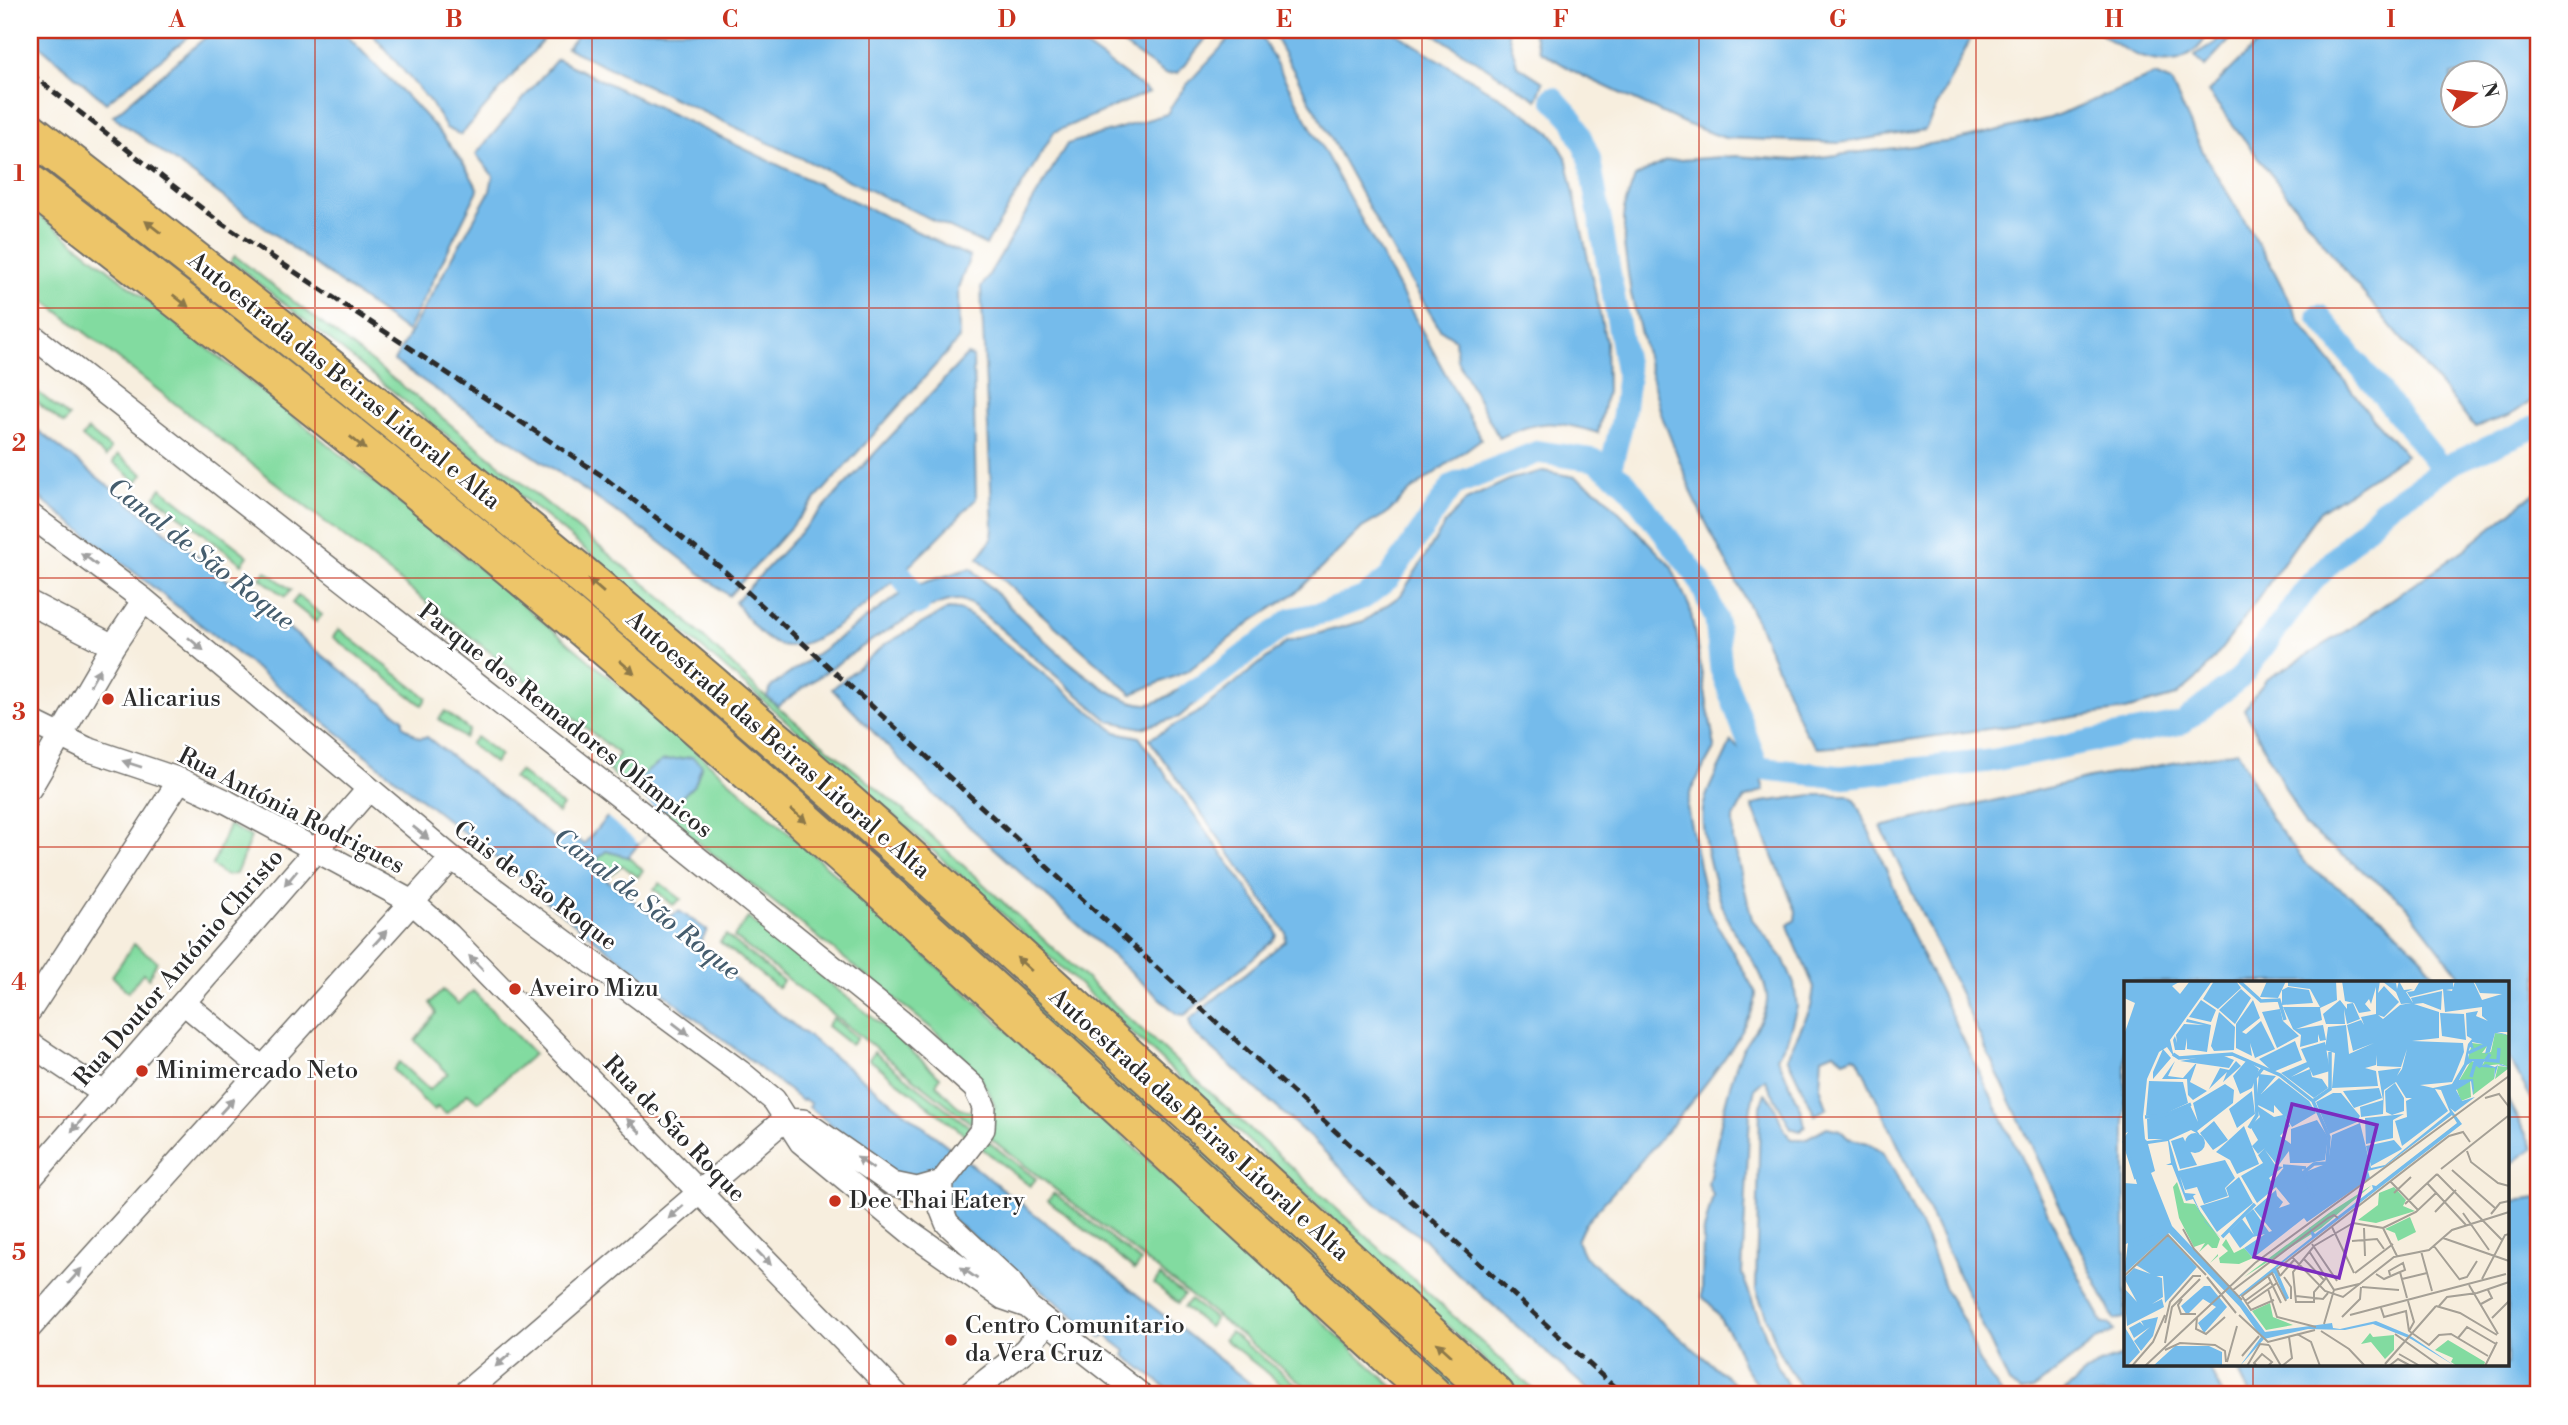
<svg xmlns="http://www.w3.org/2000/svg" width="2568" height="1425" font-family="'Libre Bodoni',serif">
	<rect width="100%" height="100%" fill="#fff"/>
	<filter id="ink" filterUnits="userSpaceOnUse"><feTurbulence type="fractalNoise" baseFrequency=".0143" numOctaves="2"/><feDisplacementMap in="SourceGraphic" scale="14" xChannelSelector="R" yChannelSelector="G"/><feConvolveMatrix kernelMatrix="1 2 1 2 8 2 1 2 1" color-interpolation-filters="sRGB"/></filter>
	<filter id="wash" filterUnits="userSpaceOnUse"><feTurbulence type="fractalNoise" baseFrequency=".00686" numOctaves="4" result="noise"/><feDisplacementMap in="SourceGraphic" scale="28" xChannelSelector="R" yChannelSelector="G"/><feGaussianBlur stdDeviation="1.57" result="paint"/><feColorMatrix in="noise" values="0 0 0 0 0 0 0 0 0 0 0 0 0 0 0 0 0 1.4 0 .05"/><feComposite in="paint" operator="in"/></filter>
	<g filter="url(#wash)">
		<rect width="100%" height="100%" fill="#f7eede"/>
		<path fill="#82dba0" stroke="#568366" stroke-width="2" d="M30,151l312,243 482,407 647,594h-16l-174,-159 -1242,-1067 -9,-11z
			M30,208c228,178 453,359 671,548 239,207 468,425 701,639h-85l-583,-458 14,-19 145,116 47,43 -4,7c24,24 24,34 59,23 -14,-47 -84,-94 -122,-125 -69,-57 -140,-112 -210,-167l32,-31 6,-19 -9,-8 -30,4 -32,26 -22,-17 11,-16 -589,-465z
			M235,256l188,146 244,200 94,91 143,118 635,584h-15l-20,-17c-207,-190 -410,-384 -620,-571 -212,-189 -431,-369 -653,-546z
			M30,386l39,31 -5,7 -34,-27z
			M88,430l23,19 -5,8 -24,-20z
			M118,455l25,19 -6,8 -24,-20z
			M161,488l87,68 -6,8 -87,-68z
			M266,571l25,19 -6,7 -25,-19z
			M298,596l24,19 -6,7 -24,-19z
			M339,629l88,69 -5,7 -89,-68z
			M445,711l24,19 -5,8 -25,-19z
			M476,737l24,18 -6,8 -24,-19z
			M519,771l44,35 -5,7 -45,-35z
			M229,825l22,12 -15,37 -10,2 -14,-10z
			M606,851l22,6 15,13 -5,7 -16,-12 -10,9 -16,-14z
			M660,883l21,16 -8,6 -19,-16z
			M726,935l57,46 -5,7 -58,-46z
			M134,944l23,17 -8,17 -6,-5 -15,19 -16,-16z
			M443,990l15,14 15,-13 61,63 -56,48 -10,-9 -22,21 -9,-7 -3,4 -41,-41 6,-8 30,28 19,-17 -33,-32 21,-28 -6,-10z
			M833,1018l24,20 -6,7 -24,-19z
			M874,1052l162,127 -6,7 -161,-127z
			M1054,1193l87,69 -6,8 -87,-70z
			M1160,1276l24,19 -6,8 -24,-19z
			M1190,1300l25,19 -6,8 -25,-20z
			M1230,1332l80,63h-15l-71,-56z"/>
		<path fill="#74bbeb" stroke="#50738b" stroke-width="2" fill-rule="evenodd" d="M30,30h167l-91,73 -76,-66z
			M214,30h128c42,47 110,103 136,160l-71,142 -294,-216z
			M369,30h183l-91,105 -15,-7 -15,-25z
			M582,30h481l86,62 -95,40 -68,113 -419,-197z
			M1102,30h111l-35,43 -13,1z
			M1236,30h22l223,409 -72,53 -21,21 -26,15 -65,64 -46,30 -63,49 -56,23 -154,-136 14,-19 1,-12 -12,-239 86,-144 100,-30c17,-33 47,-55 69,-84z
			M1271,30h120l137,85 25,20 13,22 40,185 1,49 -9,42c-43,-13 -58,-14 -99,5l-42,-78 -2,-21 -15,-10 -41,-67z
			M1428,30h79l10,35 26,17 -6,18z
			M1532,30h443l-50,100 -86,13 -114,-5 -39,-14 -107,-50 -39,-23z
			M2096,30h114c-26,54 -79,28 -114,0z
			M2220,30h19l-34,37 -10,-11 20,-12z
			M2271,30h267v366l-27,19 -36,12 -126,-151 -141,-184zM2452,74h42v42h-42z
			M557,59l413,198 -12,31 1,51 -230,257 -70,-55 -265,-180 96,-170 3,-15 -17,-22z
			M2155,75l16,7 33,72 66,109 30,59 75,99 31,34 -87,57 -86,122 -32,41 -25,21 -50,14 -248,34 -61,4 -12,-16 -46,-106 -62,-121 -36,-91 -30,-120 -7,-49v-37l11,-31 31,-16 69,-5 60,4 159,-19 96,-23z
			M967,355l6,2 3,142c-33,34 -142,151 -189,147 -24,-1 -39,-28 -52,-44z
			M30,424l373,295v7l16,12 8,-1 127,101 7,2 9,-5 14,9 61,-71 17,-12 30,-4 10,8 -7,19 -32,31 -35,42 -22,-6 -10,9 8,9v9l53,41 8,1 14,-9 28,19 -7,13 2,10 563,442h-89l-52,-40 2,-4 -21,-16 -3,3 -293,-231 2,-3 -7,-5 -2,2 -259,-202 1,-3 -514,-406z
			M1543,471l32,6 26,16 70,73 19,42 25,139 -24,43 -4,17 21,101 48,85c1,47 -136,190 -172,232l-7,16 7,15 164,139h-154l-137,-122 -33,-34 -45,-32 -66,-67 -121,-109 -3,-11 96,-79 1,-8 -137,-194 47,-25 91,-72 77,-21 37,-26 44,-71 21,-24 45,-21z
			M2538,490v616l-6,-6 -25,-45v-73h-42l-62,-80 -98,-76 -61,-117 22,-29 74,-45 125,-86z
			M971,568c34,33 131,140 178,136 13,-1 44,-24 57,-32l12,12 -39,33 -37,11 -33,-7 -135,-115c-4,-2 -10,-6 -15,-6 -36,-3 -148,83 -181,106l-11,-9 4,-10 139,-100z
			M948,609l12,1 11,6 145,116 23,5 136,191 2,8 -5,6 -87,73 -8,-1 -246,-222 -99,-103 52,-44z
			M1731,741l27,27 6,22 -20,9 -11,20v21l19,79 31,39 11,26 3,23 -10,33 -10,17 24,51 4,18 -5,5 -9,-3 -26,-49 -10,9 -5,25 -8,161 36,93 15,28h-29l-20,-29 -10,-25 -23,-37 -9,-7 1,-62 10,-40 -5,-11c10,-43 16,-88 32,-129 7,-18 28,-38 27,-57 -1,-23 -21,-47 -33,-66 -14,-24 -37,-102 -30,-128 5,-22 20,-42 27,-63z
			M2238,751l32,66 39,50 75,52 39,39 16,24h-314v336l-11,2 -233,-493 209,-49z
			M1813,795h35l7,5 40,89 5,21 173,354 29,58 8,3 4,6 -17,9 -64,49 -12,3 -12,-9 -151,-324 -4,-3 -10,4 -10,-8 -12,5 -2,29 7,22 -12,7 -28,-58 24,-50 3,-20 -24,-55 -2,-7 7,-5 1,-9 -44,-105 10,-4z
			M1765,1093c14,12 13,34 27,46h13l22,-12 13,3 8,8 20,5 14,9 13,20 35,75 16,45 19,31 14,39 24,33h-199l-26,-47 -22,-59 4,-182z
			M2507,1099l26,49 -26,19z
			M2538,1198v197h-288l-15,-31h272v-162z
			M2125,1355v9h82l16,31h-163l35,-29z"/>
		<path fill="#f7eede" d="M630,787l33,28 -24,29 -33,-28z"/>
		<g fill="none" stroke-linecap="round" stroke-linejoin="round">
			<path stroke="#74bbeb" stroke-width="23" d="M1553,98l20,22 16,37 39,221 -5,40 -13,52
				M2319,316l124,154
				M902,576l17,28
				M1189,694l24,-15 79,-60 34,-7 39,-15 24,-19 64,-93 85,-33 56,8 31,22 74,97 17,40 5,50 37,99
				M1735,787l23,-19 83,9 148,-16 193,-38 58,-45 71,-95 72,-73 72,-48 83,-36"/>
		</g>
	</g>
	<g filter="url(#ink)">
		<g fill="none" stroke-linecap="round" stroke-linejoin="round">
			<g stroke="#726f6a" stroke-width="26">
				<path id="minor" d="M30,334l625,490 246,198 74,66 9,19 -1,22 -41,53
					M30,515l114,85 308,258 288,214 34,28 27,42 109,90 94,66 23,8 114,89
					M30,603l83,43
					M30,721l57,28 93,31 47,22 185,100 37,33 448,460
					M30,788l83,-142 31,-46
					M184,1003l78,65
					M30,1010l150,-230
					M30,1044l75,50
					M784,1120l19,1 90,63 24,5 25,-7
					M30,1179l338,-389
					M942,1182l-1,26 6,15 63,59 17,24
					M30,1327l422,-469
					M463,1395l321,-275
					M968,1395l57,-45 22,-28"/>
			</g>
			<g stroke="#726f6a" stroke-width="42">
				<path id="motorway" d="M30,132c289,224 574,455 848,698 208,185 411,377 617,565
					M30,184c177,137 353,275 524,419 301,254 588,526 878,792"/>
			</g>
			<use href="#minor" stroke="#fff" stroke-width="23"/>
			<use href="#motorway" stroke="#edc569" stroke-width="38"/>
			<path stroke="#2b2b2b" stroke-width="5" stroke-dasharray="10 5" stroke-linecap="butt" d="M30,73l188,148 383,254 119,92 903,828"/>
		</g>
		<defs><path id="oneway-solid" d="M-6-.8H1V-3.2L6.5 0L1 3.2V.8H-6Z" transform="scale(1.75)"/></defs>
		<g fill="#8c784a">
			<use href="#oneway-solid" transform="translate(153 227) rotate(-142)"/>
			<use href="#oneway-solid" transform="translate(181 301) rotate(38)"/>
			<use href="#oneway-solid" transform="translate(358 443) rotate(39)"/>
			<use href="#oneway-solid" transform="translate(596 586) rotate(-139)"/>
			<use href="#oneway-solid" transform="translate(627 667) rotate(41)"/>
			<use href="#oneway-solid" transform="translate(799 816) rotate(41)"/>
			<use href="#oneway-solid" transform="translate(1024 964) rotate(-138)"/>
			<use href="#oneway-solid" transform="translate(1444 1349) rotate(-138)"/>
		</g>
		<g fill="#a0a0a0">
			<use href="#oneway-solid" transform="translate(89 559) rotate(-143)"/>
			<use href="#oneway-solid" transform="translate(196 644) rotate(40)"/>
			<use href="#oneway-solid" transform="translate(95 677) rotate(-61)"/>
			<use href="#oneway-solid" transform="translate(132 764) rotate(-162)"/>
			<use href="#oneway-solid" transform="translate(421 833) rotate(39)"/>
			<use href="#oneway-solid" transform="translate(291 878) rotate(130)"/>
			<use href="#oneway-solid" transform="translate(380 938) rotate(-48)"/>
			<use href="#oneway-solid" transform="translate(476 963) rotate(-134)"/>
			<use href="#oneway-solid" transform="translate(681 1029) rotate(37)"/>
			<use href="#oneway-solid" transform="translate(227 1106) rotate(-48)"/>
			<use href="#oneway-solid" transform="translate(78 1124) rotate(131)"/>
			<use href="#oneway-solid" transform="translate(634 1126) rotate(-134)"/>
			<use href="#oneway-solid" transform="translate(865 1163) rotate(-145)"/>
			<use href="#oneway-solid" transform="translate(676 1212) rotate(139)"/>
			<use href="#oneway-solid" transform="translate(764 1258) rotate(45)"/>
			<use href="#oneway-solid" transform="translate(969 1273) rotate(-145)"/>
			<use href="#oneway-solid" transform="translate(75 1276) rotate(-48)"/>
			<use href="#oneway-solid" transform="translate(503 1360) rotate(139)"/>
		</g>
	</g>
	<path fill="none" stroke="#c8321e" stroke-width="2" stroke-opacity="0.55" d="M315,30v1365M592,30v1365M869,30v1365M1146,30v1365M1422,30v1365M1699,30v1365M1976,30v1365M2253,30v952M30,308h2508M30,578h2508M30,847h2508M30,1117h2095M2507,1117h31M2253,1364v31"/>
	<g fill="#c8321e" stroke="#fff" stroke-width="2.5">
		<circle cx="108" cy="699" r="7"/>
		<circle cx="515" cy="989" r="7"/>
		<circle cx="142" cy="1071" r="7"/>
		<circle cx="835" cy="1201" r="7"/>
		<circle cx="951" cy="1340" r="7"/>
	</g>
	<g text-anchor="middle" dominant-baseline="central" stroke-width="5" stroke-linejoin="round" paint-order="stroke">
		<g font-size="24" fill="#2b2b2b" stroke="#fff">
			<text transform="translate(344 381) rotate(39)">Autoestrada das Beiras Litoral e Alta</text>
			<text transform="translate(565 721) rotate(38)">Parque dos Remadores Olímpicos</text>
			<text transform="translate(778 745) rotate(41)">Autoestrada das Beiras Litoral e Alta</text>
			<text transform="translate(291 811) rotate(27)">Rua Antónia Rodrigues</text>
			<text transform="translate(535 886) rotate(37)">Cais de São Roque</text>
			<text transform="translate(179 968) rotate(-49)">Rua Doutor António Christo</text>
			<text transform="translate(1199 1125) rotate(42)">Autoestrada das Beiras Litoral e Alta</text>
			<text transform="translate(674 1129) rotate(46)">Rua de São Roque</text>
		</g>
		<g font-size="24" fill="#2b2b2b" stroke="#fff" text-anchor="start">
			<text x="122" y="699">Alicarius</text>
			<text x="529" y="989">Aveiro Mizu</text>
			<text x="156" y="1071">Minimercado Neto</text>
			<text x="849" y="1201">Dee Thai Eatery</text>
			<text x="965" y="1326">Centro Comunitario<tspan x="965" dy="28">da Vera Cruz</tspan></text>
		</g>
		<g font-size="26" font-style="italic" fill="#455d6e" stroke="#fff">
			<text transform="translate(201 554) rotate(38)">Canal de São Roque</text>
			<text transform="translate(647 904) rotate(38)">Canal de São Roque</text>
		</g>
	</g>
	<g transform="translate(2124 981)">
		<rect width="385" height="385" fill="#f7eede"/>
		<path d="M371,52l14,2v33l-14,11 3,-13 10,1 -6,-3 -20,2 4,-7h-18l4,-16 16,2 -6,8 9,-1zM347,80l24,7 -1,11 -21,16v-15h-3l1,17 -10,4 -5,-14 11,-5 -10,2zM53,201l7,21 11,1 25,35 -3,9h-5l6,6v2l-8,7 8,-9 -10,-10 -9,8 6,-9 -11,4 -15,-29 -6,-31zM248,204l-51,43 -77,49 85,-64zM270,206l12,13 -3,6 12,5 -39,12 -18,-3 20,-15 1,-12zM286,236l6,15 -18,9 -3,-8 -10,-4zM102,258l8,14 10,-5 9,10 -14,6 -19,-1 -1,-5 9,-7 -6,-6zM146,322l3,14 20,8 -27,5 -14,-19zM246,352l3,4 21,-2v15l-9,9 -14,-17 -10,2zM324,359l37,22 -1,4h-27l-6,-4 2,-4 -18,-8z" fill="#82dba0"/>
		<path d="M0,0h57l-9,5 8,8 10,-13h22l-42,59 4,17 -7,-10 -8,5 -12,27 -4,38 2,22 2,2 16,-2h-15l-1,-20 43,-14 8,17 -5,-19 32,-19 9,6 -1,13 -36,28 3,4 -9,-5 -22,10 16,53 11,1 -3,2 11,24 18,19 -17,-17 -12,-23 -7,2 -14,-36h-6l5,-2 -3,-22 -20,3 7,27 -4,2 21,53 66,70 74,-59 -3,-10 6,7 58,-45 -1,-4 4,1 81,-63 -5,-8 -68,52 -16,4 2,7 -63,44 -3,-4 -51,40 -9,-10 21,-14 -12,3 -13,11 -11,-16 13,-13 12,16 -9,-19 8,-7 16,23 3,-1 -18,-22 22,-19 1,6 6,6 -4,6 11,-4 -14,-17 -19,16 -16,-27 22,-13 -5,-8 7,-7 -7,6 -6,-8 6,-6 -8,-14 10,-9 -4,-12 18,12 9,-2 -9,-10v8l-18,-9 3,-30 17,2 -15,18 18,-16 30,23 7,12 -24,14 -7,-11 5,10 -10,10 11,8v-15l26,-9 11,17 -3,23 -16,3h-19l-1,-12 -11,15 -13,-16 11,16 7,1 -14,11 3,5 13,-17 16,1 11,28 -7,-23 23,-9 4,-28 28,-12 11,45 14,-3 65,-53 -9,-22 -6,-1 13,22 -46,35 -7,-25 12,-4 -1,-16 6,-3h-6l-10,-16 -12,8 -1,24 -22,3 -1,-10 23,-7 -5,-29 23,-3 -4,8 5,-7 5,-20 -6,18 -24,-1 -1,-11v10l-11,3 11,3 2,15 -46,2 3,-35 -10,-3 3,-23 18,-2 3,29 25,-11 -21,8 -6,-26 14,-5 3,5 -3,-8 15,-3v-27l-5,17 -2,-5 -4,5 6,7 -12,2 -5,-10 -9,-2 -3,-20h38l-2,12 6,-7 15,16 -15,15 -6,-2 5,4 17,-14 11,-2 -10,1 -5,-12 -14,-11 14,2 1,6 2,-8 5,9 9,-1 -7,3 7,11 -2,-5 31,-7 -1,19 -18,-7 -9,1 25,8v26l-27,3 51,2 1,9 -12,30 -32,3 13,3 19,-4 12,-20 4,-20 4,-5 -5,-3 -1,-23 12,-2 -2,5 12,5 -6,-5v-9l-37,5 -2,-23 -33,8 -3,-5 7,-1 6,-10h33v8l-7,1 6,1 3,-10h18l9,19 20,-6 -22,-1 -6,-12h35v51h-12l12,3 -14,-2 -5,19 -5,2 2,-9 -15,-3 2,7 -4,-2 -2,6 1,6h16l-3,7 4,-2 9,3 3,-2 3,-1 8,3 -11,-2 -4,14 1,-11 -14,-1 -8,-6 -6,4 -8,15 14,-1 1,10 -1,6 -2,-14 -15,9 6,11 13,-4 -20,15 -5,-4 12,16 -186,144 13,30 -3,2 -12,-27 -35,24 26,35 67,-9 1,5 7,1 36,-8 33,14 46,31 -44,-27 -38,-15 -28,6 -37,-1 -44,10 -24,27 21,-29 -21,-30 -71,-74 -45,41 4,-31 -4,2v-62l13,1 -13,-46 4,-6 -4,2v-99l11,-32 -11,-5zM90,0h22l5,7 -23,21 -15,-10zM143,0h19l-8,17 -18,-1zM164,0h48l1,19 -17,8 2,12 -26,9 27,-4 3,15 -6,1 -2,-7v8l-18,5 1,-12 -8,-6 -10,-22h37l-10,-18 -22,-3zM164,6l21,3 4,13 -31,2v-15zM117,8l10,9 -16,26 -16,-14zM77,19l15,10 -5,12 -22,-5zM129,19l7,18 -18,14 4,2 15,-13 14,28 -20,9 -5,-15 2,13 -16,-8v-24zM216,19l7,9v-5l6,-1 7,16 -13,5 -3,-15 1,15h-19l-3,-10zM156,28l3,12 16,15 -22,12 -15,-36zM95,31l16,15 -1,23 -20,1 -3,-5zM316,32l24,1 2,26 -24,-4zM63,38l24,6 -4,27 -20,-3v-11l-2,12h-10l-2,-10 2,-4 2,7 -1,-8 8,-11 20,1 -18,-3zM171,60l7,19 -29,12 -14,-13zM201,61l5,29 -17,5 -12,-27zM39,68l8,9 -18,21v-7zM83,75h17l10,4 -5,8 -49,-7zM123,79l12,9 -7,19 -12,6 -7,-18zM51,80l-7,15 15,2 14,-16 -7,20 17,9 -14,9 -5,-5 -1,-16h-25zM112,80l5,5 -18,16 4,-10 -18,17 11,-21 9,2zM183,81l2,5 -18,10 19,-8 2,8 10,2 6,9 -14,10 -33,-25zM25,100l34,1 5,21 -26,12h-16zM271,102l9,15v13l-12,4 -6,-3 -1,-21zM255,107l3,10 -28,10 -11,-17zM128,110l3,23 -18,14 -8,-19zM209,112h8l19,23 -3,6 -28,12 -13,-32zM280,133l-11,6v18l-27,6 -1,-26zM90,140l14,19 -15,10 -13,-17zM120,145l15,38 -22,10 -7,-14 -14,-8zM61 162a10 10 0 1 1 20 0a10 10 0 1 1-20 0ZM59,156l14,28 -17,4 -9,-28zM270,159l8,9 -31,17 -5,-20zM101,179l10,18 -10,10 3,8 -24,8 -7,-17 -12,3 -7,-19zM115,196l14,26 -36,29 -17,-26 29,-9 -3,-9zM44,255l29,31 -32,36 -2,-27h-9l-18,-11zM10,287l28,10 1,19 -11,7 10,-5 2,8 -37,19 -3,-38 13,14 -13,-24zM80,305h6l17,21 -23,26 -6,-10 18,-16 -13,-8 -16,16 -6,-9zM34,336l-5,19 -12,15 -7,-10 16,-14 -16,11 -5,-10 11,-6 4,4 -3,-5zM0,345l16,26 -12,13 -4,-1zM51,365h34l13,6v14h-69z" fill="#74bbeb"/>
		<path fill="none" stroke="#74bbeb" stroke-width="3.5" d="M115,0l22,20 18,-1 6,20M344,72l19,-9M49,73l6,4 53,-4 48,21 33,26 16,36 -2,28M366,73l-4,6 12,1 1,-13M347,96l4,-14 6,4M189,120l17,-12v-37M21,136l17,-1 29,-12M125,147l8,-13 -2,-37 8,-10M0,160l12,38M159,185l23,2M189,216l-9,-25 10,-8 12,-1M98,256l33,-33M9,264l26,-10"/>
		<path fill="none" stroke="#a5a096" stroke-width="2" d="M361,117l14,-4 10,13M343,170l4,11 27,21 11,3M317,188l67,-53M328,189l43,38M313,193l65,66M266,200l28,29M303,202l39,42M270,212l17,-16M281,223l32,-30M311,231l21,-22M339,232l26,37M367,233l9,-11 9,-2M229,242l30,5 14,28M208,246l22,46M240,247l1,28M259,247l33,-16 20,-19M59,248l11,20 48,51M319,257l66,23M228,260l25,-2 7,10M188,263l25,37M310,265l26,34M185,270l25,39 -10,34M297,270l11,40M168,276l33,34 18,6 51,-40 35,-7 23,-20 57,-18M179,277l21,22M276,291l7,26M231,292l38,-29M252,293l8,5 16,-7M266,294l-1,-4 14,-8 2,7 -5,2M0,295l44,-41 38,40M144,295l13,27M156,295l-3,-7 172,-133 14,-4 7,10M156,295l14,-16M83,296l29,36M160,296l7,10v12M203,296l-13,15v10h-18l-3,-30 21,-26 39,-23M278,298l25,-6M336,298l7,-2 10,-16M358,298l23,-44 4,-1M345,304l29,49M238,306l37,3M144,308l9,28 39,10M109,309l95,-72 6,-3 4,3M210,309l25,-6M172,315l27,3 5,-6M58,318l-4,6 3,9h15M150,319l-23,10 -9,-14 30,-23 14,28M121,320l26,-19M284,320l6,21 -5,9M123,323l30,-21M357,323l11,-6 -4,-8M312,325l24,7 37,22M315,325l8,-9 30,-4 32,-11M257,327l3,9 22,-6 3,20M115,334l29,27 47,-12M226,334l156,-41M73,336l-1,12 10,5 19,-17M218,336l18,-18 1,-12M368,337l17,-17M41,342l5,-21 23,-26h8M197,350l28,18 16,17M285,350l20,14 10,-10 12,-1 37,22M173,353l14,8 9,24M271,353l45,32M334,357l9,-11 29,17M41,362l7,-36 28,-28M145,364l12,21M41,369l15,-7 35,2 10,6 1,11M275,373l21,12M118,375l17,-20M103,381l10,-36M261,383l51,-58M8,385l21,-24 12,-27M21,385l110,-103 254,-187M123,385l13,-22 9,1M133,385l-3,-3 8,-9 10,8 -4,4M158,385l10,-8 -3,-21M265,385l9,-7 13,7M361,385l12,-24"/>
		<path fill="#7b2cbf" fill-opacity="0.15" stroke="#7b2cbf" stroke-width="3.5" d="M168,123l85,21 -38,153 -85,-21z"/>
		<rect width="385" height="385" fill="none" stroke="#2b2b2b" stroke-width="3.5"/>
	</g>
	<rect width="2568" height="1425" fill="none" stroke="#fff" stroke-width="77"/>
	<g transform="translate(2474 94) rotate(76)"><circle r="33" fill="#ffffff" stroke="#aaaaaa" stroke-width="2"/>
	<path d="M0-5L12 26L0 18L-12 26Z" fill="#c8321e"/>
	<text y="-10" font-size="19" font-weight="bold" text-anchor="middle" fill="#2b2b2b">N</text>
	</g>
	<rect x="38" y="38" width="2492" height="1348" fill="none" stroke="#c8321e" stroke-width="2.5"/>
	<g font-size="23" text-anchor="middle" font-weight="bold" fill="#c8321e">
		<text x="177" y="27">A</text>
		<text x="454" y="27">B</text>
		<text x="730" y="27">C</text>
		<text x="1007" y="27">D</text>
		<text x="1284" y="27">E</text>
		<text x="1561" y="27">F</text>
		<text x="1838" y="27">G</text>
		<text x="2114" y="27">H</text>
		<text x="2391" y="27">I</text>
		<text x="19" y="181">1</text>
		<text x="19" y="451">2</text>
		<text x="19" y="720">3</text>
		<text x="19" y="990">4</text>
		<text x="19" y="1260">5</text>
	</g>
</svg>
